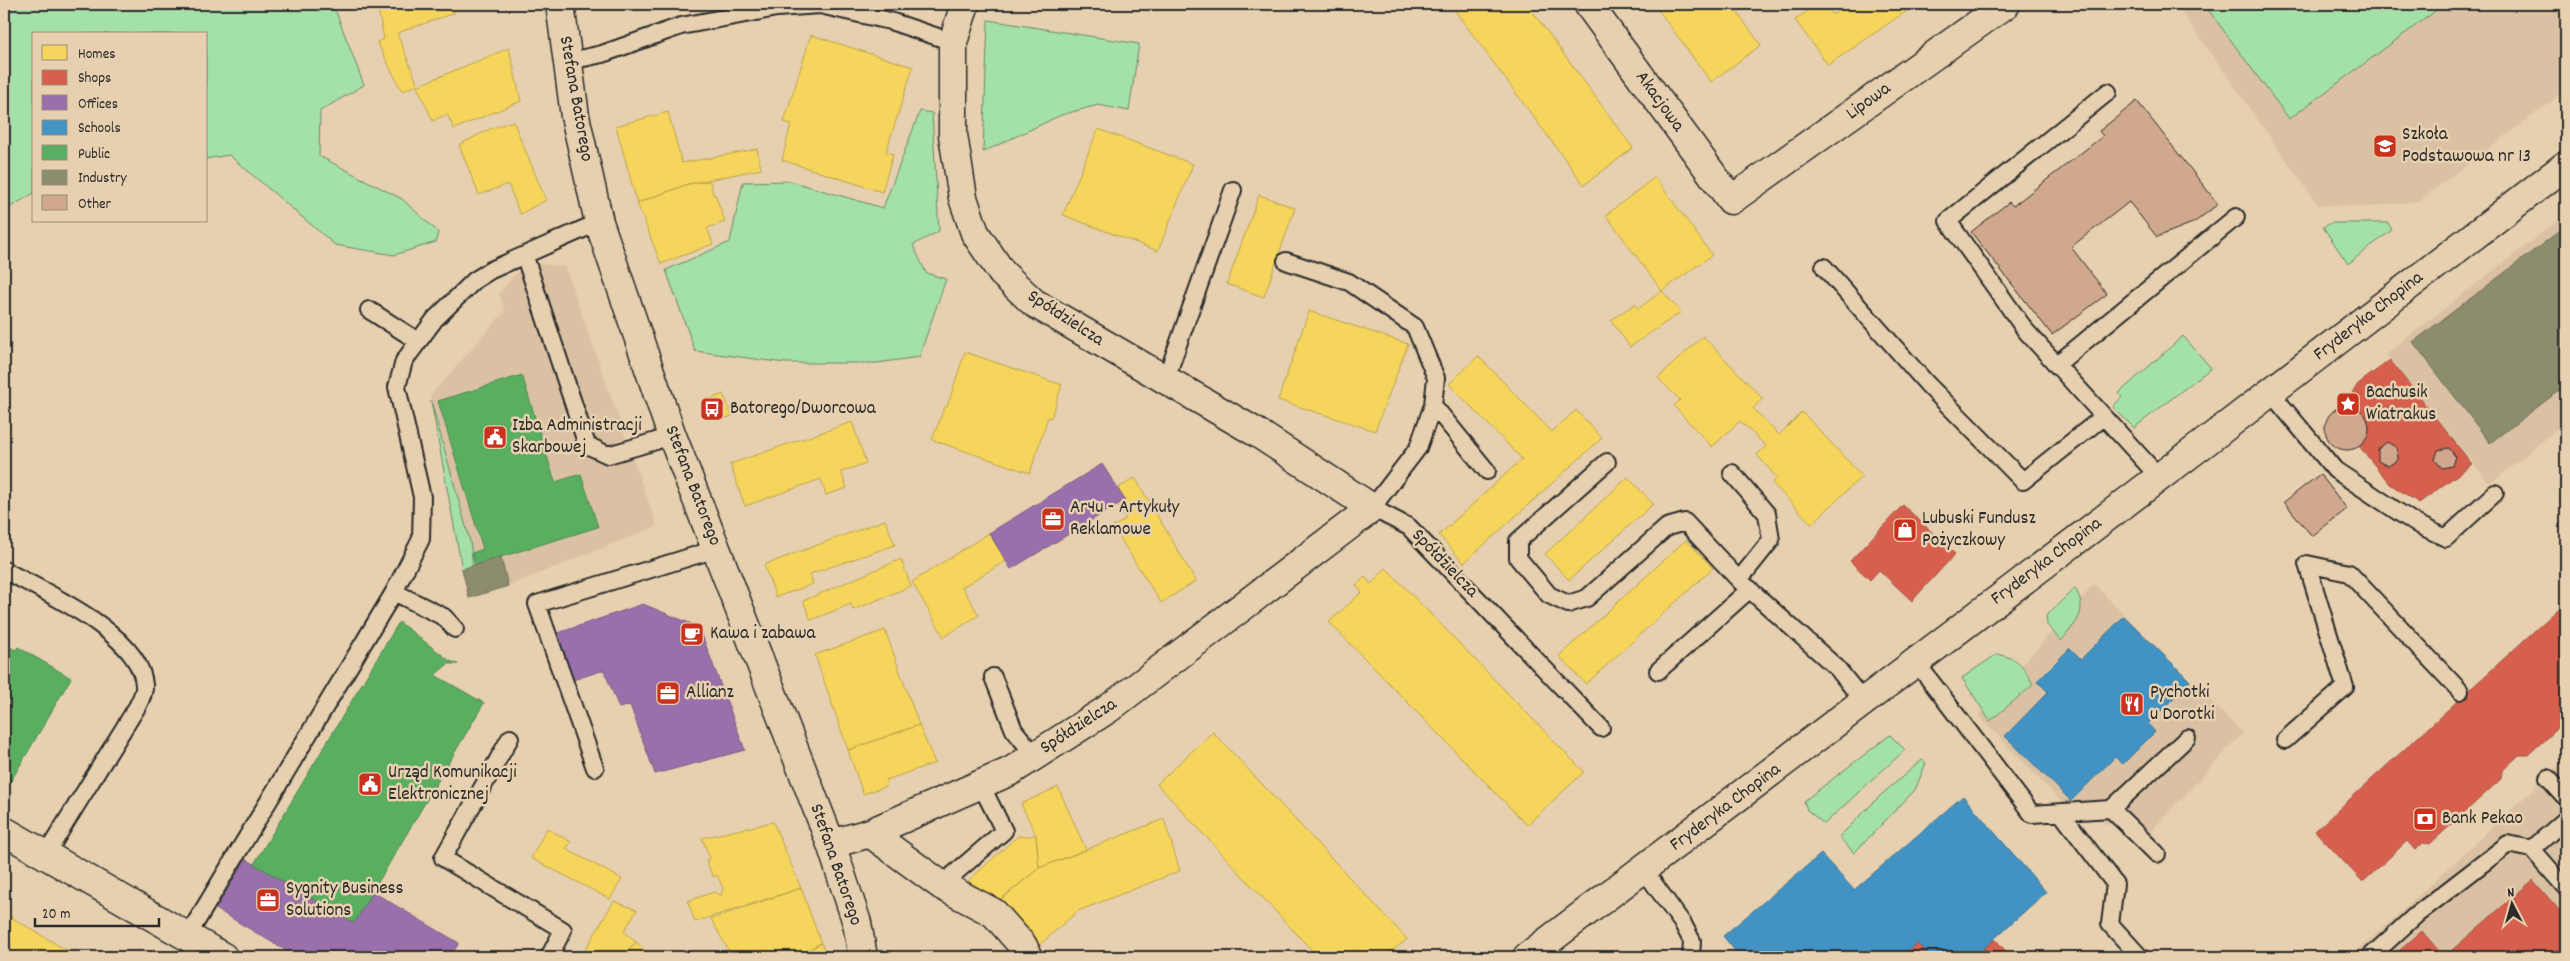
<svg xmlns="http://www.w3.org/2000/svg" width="2570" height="961" font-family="Dekko,sans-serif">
	<rect width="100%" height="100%" fill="#e6d0af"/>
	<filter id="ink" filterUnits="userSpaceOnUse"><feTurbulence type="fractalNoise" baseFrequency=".02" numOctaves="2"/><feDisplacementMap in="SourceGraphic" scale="10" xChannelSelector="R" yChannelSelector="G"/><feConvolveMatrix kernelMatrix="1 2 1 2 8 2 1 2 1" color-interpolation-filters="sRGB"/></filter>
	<g filter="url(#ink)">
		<path fill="#dbc1a3" d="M2176,4h390v86l-147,111 -51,6 -50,-2z
			M2566,214v208l-76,62 -104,-130z
			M542,264l23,3 92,259 -149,60 -39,12 -39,-202 75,-85 -6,-18 20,-23z
			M2094,584l149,149 -99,105 -77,-30 -89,-93z
			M2566,759v198h-216l44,-39z"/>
		<path fill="#a4e1a8" stroke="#68866a" d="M4,4h325l7,8 28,73 -44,26 -1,45 83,43 36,33 -2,10 -42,13 -59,-10 -106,-90 -23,4v-125h-172v159l-30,18z
			M2204,4h241l-156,115z
			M988,20l151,24 -10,67 -31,-6 -37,10 -78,37z
			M920,111l12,2 7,118 -26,14 13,28 20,6 -27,78 -42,6h-92l-90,-12 -29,-81 64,-28 13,-60 47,-1 93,27z
			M2331,223h57l4,7 -44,34 -25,-37z
			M2183,336l28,32 -77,60 -21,-21 9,-10 -3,-4z
			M431,401l39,140 3,25 -11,3z
			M2075,588c14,25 1,34 -14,53l-14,-16 -1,-9z
			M1997,654c22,5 26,10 36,31l-43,36 -28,-43z
			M1890,735l15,15 -81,74 -17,-14 -3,-9z
			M1922,760l4,3 -11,27 -61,63 -15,-16 42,-42z"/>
		<path fill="#f6d55c" stroke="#b9a24d" d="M377,4h75l2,9 -57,20 21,52 -16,6 -25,-49 7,-3z
			M1450,4h77l106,144 -49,37z
			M1654,4h77l30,41 -50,37z
			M1817,4h7l9,11 15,-11h69l-89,61 -33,-45z
			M811,35l102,32 -27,85 7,2 -11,38 -100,-32 9,-36 -7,-2z
			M509,48l12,53 -67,28 -7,-15 -14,7 -16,-35z
			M668,112l14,51 75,-14 4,20 -73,15 -51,19 -21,-77z
			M513,121l33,79 -26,14 -12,-30 -29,11 -20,-50 31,-16z
			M1098,129l95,35 -35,87 -95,-36z
			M1655,177l57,78 -50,36 -56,-76z
			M710,181l3,14 2,-1 10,28 -18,6 6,16 -52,20 -24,-61 51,-19z
			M1259,195l36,13 -31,89 -37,-13z
			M1662,291l19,21 -51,35 -19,-27 24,-16 3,5z
			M1309,311l99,33 -33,87 -97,-31z
			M1703,336l60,63 -10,9 26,27 23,-23 60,64 -50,48 -40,-41 5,-5 -20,-23 9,-9 -26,-25 -28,26 -38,-41 6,-6 -22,-22z
			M965,352l97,33 -11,33 -3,-1 -18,56 -98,-33 13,-34 2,1z
			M1478,356l74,76 24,-22 26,28 -138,125 -25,-28 83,-76 -73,-75z
			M723,394l9,22 -10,3 -9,-21z
			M852,422l14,41 -25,9 6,16 -21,7 -5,-16 -76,27 -15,-42z
			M1628,477l25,27 -84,76 -24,-26z
			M1135,478l61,103 -35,22 -48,-76 13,-8 -8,-15 7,-4 -8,-11z
			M885,520l10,25 -85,29 3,10 -37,13 -12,-32z
			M989,533l17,28 -44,26 17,28 -35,22 -32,-55z
			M1686,540l27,28 -127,116 -27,-28z
			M901,559l10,27 -58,24 -2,-6 -40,16 -8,-19z
			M1386,568l198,204 -57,53 -198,-203 33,-30 -6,-7 9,-8 6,7z
			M885,630l34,95 -71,25 -33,-95z
			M919,725l16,38 -49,17 1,6 -24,8 -15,-44z
			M1213,732l194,207 -22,18h-67l-161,-173z
			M1058,787l28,63 -47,18 -3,-33 -15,-31z
			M1164,819l16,52 -102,40 -40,35 -39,-45 40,-33z
			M773,822l28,66 -106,34 -7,-21 26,-9 7,3 2,-7 -6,-13 -4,2 -7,-17 4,-2 -8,-20z
			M547,828l24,14 -5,7 56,30 -12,20 -79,-41z
			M1019,835l1,2 16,-2 3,33 -40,33 -31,-20z
			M801,888l20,55 -25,14h-64l-21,-38z
			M614,901l23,9 -13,21 12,11 -13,15h-42z
			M4,913l74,44h-74z
			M636,942l16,15h-29z
			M821,943l6,14h-31z"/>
		<path fill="#d6604d" stroke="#a35043" d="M2390,360l82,104 -53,39 -29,-19 -27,-33 -4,-5 10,-13 -1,-13 -9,-11 -15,-3 14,-22z
			M1903,505l52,49 -43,47 -33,-31 -9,10 -20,-19z
			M2566,602v118l-38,35h-9l-17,16 -1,8 -71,65 -7,-1 -8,7 -8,-9 -44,41 -48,-51z
			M2533,880l33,38v39h-122z
			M2422,931l22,26h-52z
			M1995,939l16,18h-36z
			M1917,943l14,14h-30l3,-2z"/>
		<path fill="#9970ab" stroke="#785b85" d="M1102,464l23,36 -114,69 -22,-36z
			M643,604l56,23 46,123 -90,24 -25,-69 -11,3 -15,-38 -31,10 -18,-46z
			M246,859l108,64 19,-31 86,51 -9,14h-153l-81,-48z"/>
		<path fill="#4393c3" stroke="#3c7495" d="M2124,616l66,65 -42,43 7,8 -32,32 -8,-7 -44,44 -66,-65 43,-44 -11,-11 33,-33 11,11z
			M1963,796l83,96 -72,65h-43l-14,-14 -16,14h-161l-17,-21 98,-82 33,36z"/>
		<path fill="#5aae61" stroke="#4c8751" d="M522,375l33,107 26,-8 17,53 -123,38 -3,-12 11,-4 -45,-148z
			M399,622l51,39 8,3h-10l-13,11 49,28 -130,220 -100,-59z
			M4,643l11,7 3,-3 53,31 -63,108 -4,-2z"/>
		<path fill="#8c8c6e" stroke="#6f6f5a" d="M2566,226v172l-6,-8 -70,53 -77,-101z
			M501,557l7,29 -39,12 -7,-29z"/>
		<path fill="#d0a88d" stroke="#2b2b2b" d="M2137,101l81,103 -23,18 -38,15 -28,-35 -58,45 36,47 -55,41 -81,-103 38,-30 4,4 90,-70 -4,-5z
			M2325 428a22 22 0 1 1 44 0a22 22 0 1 1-44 0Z
			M2387,442l10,6 1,12 -10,6 -10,-5v-12z
			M2449,448l6,8 -3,10 -10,2 -7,-8 3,-10z
			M2320,474l27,35 -35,27 -28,-34z"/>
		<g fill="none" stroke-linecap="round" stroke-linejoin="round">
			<g stroke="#2b2b2b" stroke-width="20">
				<path id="lane" d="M566,62l36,-8 79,-28 96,-18 43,-3 70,16 63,21
					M2108,92l-160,129 78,110 133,146
					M526,255l1,8 60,182 21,10 48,-14 15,-8
					M1286,261l63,21 66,45 21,51 -3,27 -15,43 -46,60 37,19 192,201
					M1824,267l103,117 96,97 80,-64
					M369,310l49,31
					M2056,365l180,-148
					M1165,381l68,-191
					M2271,393l64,77 80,53 31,15 49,-45
					M1433,405l54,66
					M1607,462l-89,79v17l31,37 19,9 19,-6 80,-71 18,-5 54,58 98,88 27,34
					M1732,473l35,41 4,26 -32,40
					M4,570c40,22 137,64 140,115 1,7 -4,16 -7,22l-92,149
					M394,592l27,-53 1,-42 -25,-110 7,-26 31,-42 40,-39 16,-10 108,-48
					M1916,662l116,152 79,-5 46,45
					M1658,671l92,-82
					M993,677l21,53 21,26
					M510,738l-67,120 120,72 -14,27
					M2285,740l60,-53 -38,-123 42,9 111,118
					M595,768l-58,-164 179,-55
					M2548,778l18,20
					M2111,809l76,-71
					M2061,813l54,71 -5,40 30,33
					M2566,819l-34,30 34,39
					M1644,870l39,54 9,17 -1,16
					M941,885l63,-54 -23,-46
					M187,937l207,-345 50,25 11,12
					M2370,957l46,-42 92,-71 24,5"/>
			</g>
			<g stroke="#2b2b2b" stroke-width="31">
				<path id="street" d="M1588,4l143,196 275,-196
					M4,831l219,126
					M870,833l71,52 53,28 29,33 5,11
					M831,844l39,-11 141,-62 97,-62 264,-201 -113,-74 -225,-131 -32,-30 -27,-40 -12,-35 -10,-63v-93l12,-38
					M1527,957l676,-513 363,-279"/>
			</g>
			<g stroke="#2b2b2b" stroke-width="31">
				<path id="secondary" d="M560,4l15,112 24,106 72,211 160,411 26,79 6,34"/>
			</g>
			<use href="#lane" stroke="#e6d0af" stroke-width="16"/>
			<use href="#street" stroke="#e6d0af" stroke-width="28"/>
			<use href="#secondary" stroke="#e6d0af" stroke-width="28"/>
		</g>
	</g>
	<defs>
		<g id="school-square" transform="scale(1.25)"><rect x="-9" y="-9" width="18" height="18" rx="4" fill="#c8321e" stroke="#e6d0af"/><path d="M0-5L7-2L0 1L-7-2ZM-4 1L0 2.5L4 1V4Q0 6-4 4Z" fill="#fff"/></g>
		<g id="sight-square" transform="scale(1.25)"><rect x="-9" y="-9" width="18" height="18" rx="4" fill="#c8321e" stroke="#e6d0af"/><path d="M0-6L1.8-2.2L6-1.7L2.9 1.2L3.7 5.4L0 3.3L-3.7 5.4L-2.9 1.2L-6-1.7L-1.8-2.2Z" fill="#fff"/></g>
		<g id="bus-square" transform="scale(1.25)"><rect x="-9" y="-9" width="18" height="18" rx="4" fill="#c8321e" stroke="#e6d0af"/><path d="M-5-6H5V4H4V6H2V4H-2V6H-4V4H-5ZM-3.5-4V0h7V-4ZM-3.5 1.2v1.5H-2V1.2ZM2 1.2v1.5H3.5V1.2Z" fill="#fff"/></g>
		<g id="civic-square" transform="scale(1.25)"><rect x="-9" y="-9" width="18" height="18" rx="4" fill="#c8321e" stroke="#e6d0af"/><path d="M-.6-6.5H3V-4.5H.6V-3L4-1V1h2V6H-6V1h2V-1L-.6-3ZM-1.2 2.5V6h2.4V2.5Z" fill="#fff"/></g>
		<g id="office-square" transform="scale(1.25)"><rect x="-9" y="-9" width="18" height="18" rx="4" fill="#c8321e" stroke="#e6d0af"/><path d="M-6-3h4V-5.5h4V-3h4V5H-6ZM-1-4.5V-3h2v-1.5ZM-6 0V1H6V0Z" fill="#fff"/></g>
		<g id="shop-square" transform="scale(1.25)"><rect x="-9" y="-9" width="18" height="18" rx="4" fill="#c8321e" stroke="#e6d0af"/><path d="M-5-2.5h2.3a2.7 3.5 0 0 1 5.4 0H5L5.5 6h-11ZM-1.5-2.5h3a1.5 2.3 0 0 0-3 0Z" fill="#fff"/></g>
		<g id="cafe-square" transform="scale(1.25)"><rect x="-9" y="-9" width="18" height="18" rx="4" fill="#c8321e" stroke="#e6d0af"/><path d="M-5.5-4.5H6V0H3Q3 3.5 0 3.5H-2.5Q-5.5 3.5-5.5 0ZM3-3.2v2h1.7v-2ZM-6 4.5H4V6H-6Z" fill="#fff"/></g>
		<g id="restaurant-square" transform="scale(1.25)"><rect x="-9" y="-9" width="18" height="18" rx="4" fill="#c8321e" stroke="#e6d0af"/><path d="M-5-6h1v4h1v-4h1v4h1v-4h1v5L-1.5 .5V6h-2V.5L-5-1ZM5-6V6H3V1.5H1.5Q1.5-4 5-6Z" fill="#fff"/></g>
		<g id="bank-square" transform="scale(1.25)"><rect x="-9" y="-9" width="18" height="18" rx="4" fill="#c8321e" stroke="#e6d0af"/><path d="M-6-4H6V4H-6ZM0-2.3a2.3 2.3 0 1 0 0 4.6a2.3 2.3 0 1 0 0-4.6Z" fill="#fff"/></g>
	</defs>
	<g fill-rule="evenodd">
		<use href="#school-square" x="2385" y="146"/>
		<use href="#sight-square" x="2348" y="404"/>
		<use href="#bus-square" x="712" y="409"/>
		<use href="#civic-square" x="495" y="437"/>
		<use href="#office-square" x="1053" y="519"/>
		<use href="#shop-square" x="1905" y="530"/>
		<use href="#cafe-square" x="692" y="634"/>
		<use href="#office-square" x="668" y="693"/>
		<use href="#restaurant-square" x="2132" y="704"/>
		<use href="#civic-square" x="370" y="784"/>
		<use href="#bank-square" x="2425" y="819"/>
		<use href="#office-square" x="268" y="900"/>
	</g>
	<g text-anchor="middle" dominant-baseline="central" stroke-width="5" stroke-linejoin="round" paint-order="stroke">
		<g font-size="19" fill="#2b2b2b" stroke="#e6d0af">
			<text transform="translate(575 99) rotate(80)">Stefana Batorego</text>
			<text transform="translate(1659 102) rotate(54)">Akacjowa</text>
			<text transform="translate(1869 102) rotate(-36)">Lipowa</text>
			<text transform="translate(2369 317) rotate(-38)">Fryderyka Chopina</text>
			<text transform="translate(1065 319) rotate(33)">Spółdzielcza</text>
			<text transform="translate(692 486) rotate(69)">Stefana Batorego</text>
			<text transform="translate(2047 562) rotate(-37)">Fryderyka Chopina</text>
			<text transform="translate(1444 564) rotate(46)">Spółdzielcza</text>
			<text transform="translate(1079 727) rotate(-33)">Spółdzielcza</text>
			<text transform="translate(1726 808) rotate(-37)">Fryderyka Chopina</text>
			<text transform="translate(835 865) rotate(71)">Stefana Batorego</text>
		</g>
		<g font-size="19" fill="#2b2b2b" stroke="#e6d0af" text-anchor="start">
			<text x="2402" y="135">Szkoła<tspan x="2402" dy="22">Podstawowa nr 13</tspan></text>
			<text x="2366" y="393">Bachusik<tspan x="2366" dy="22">Wiatrakus</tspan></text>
			<text x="730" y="409">Batorego/Dworcowa</text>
			<text x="512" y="426">Izba Administracji<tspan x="512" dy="22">Skarbowej</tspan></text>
			<text x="1070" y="508">Ar4u - Artykuły<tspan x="1070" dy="22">Reklamowe</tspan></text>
			<text x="1922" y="519">Lubuski Fundusz<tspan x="1922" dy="22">Pożyczkowy</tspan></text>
			<text x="710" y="634">Kawa i zabawa</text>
			<text x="686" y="693">Allianz</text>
			<text x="2150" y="693">Pychotki<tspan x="2150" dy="22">u Dorotki</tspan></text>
			<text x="388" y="773">Urząd Komunikacji<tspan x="388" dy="22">Elektronicznej</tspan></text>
			<text x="2442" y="819">Bank Pekao</text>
			<text x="286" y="889">Sygnity Business<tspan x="286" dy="22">Solutions</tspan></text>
		</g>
	</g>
	<rect width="2570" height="961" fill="none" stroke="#e6d0af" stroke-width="20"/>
	<rect x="10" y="10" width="2550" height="941" fill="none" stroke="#2b2b2b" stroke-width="2" filter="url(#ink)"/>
	<rect x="32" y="32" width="175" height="190" fill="#e6d0af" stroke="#9b8e7a"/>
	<rect x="42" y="45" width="25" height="15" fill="#f6d55c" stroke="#9b8e7a"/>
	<text x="78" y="58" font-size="15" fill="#2b2b2b">Homes</text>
	<rect x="42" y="70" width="25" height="15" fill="#d6604d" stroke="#9b8e7a"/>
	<text x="78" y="82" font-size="15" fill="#2b2b2b">Shops</text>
	<rect x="42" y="95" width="25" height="15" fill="#9970ab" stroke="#9b8e7a"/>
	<text x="78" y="108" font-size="15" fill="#2b2b2b">Offices</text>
	<rect x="42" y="120" width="25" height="15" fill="#4393c3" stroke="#9b8e7a"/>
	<text x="78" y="132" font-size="15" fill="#2b2b2b">Schools</text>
	<rect x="42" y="145" width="25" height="15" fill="#5aae61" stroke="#9b8e7a"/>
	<text x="78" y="158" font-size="15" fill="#2b2b2b">Public</text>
	<rect x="42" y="170" width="25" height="15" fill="#8c8c6e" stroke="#9b8e7a"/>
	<text x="78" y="182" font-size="15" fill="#2b2b2b">Industry</text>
	<rect x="42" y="195" width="25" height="15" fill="#d0a88d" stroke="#9b8e7a"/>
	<text x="78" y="208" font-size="15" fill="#2b2b2b">Other</text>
	<g transform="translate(2512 904) rotate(354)" stroke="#e6d0af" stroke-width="4" paint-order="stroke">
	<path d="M0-4L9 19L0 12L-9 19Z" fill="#2b2b2b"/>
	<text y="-8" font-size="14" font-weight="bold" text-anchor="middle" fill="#2b2b2b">N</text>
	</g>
	<path d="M35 918v8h124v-8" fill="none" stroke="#2b2b2b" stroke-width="2.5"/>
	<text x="42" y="918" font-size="15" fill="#2b2b2b" stroke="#e6d0af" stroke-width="4" paint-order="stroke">20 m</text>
</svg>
